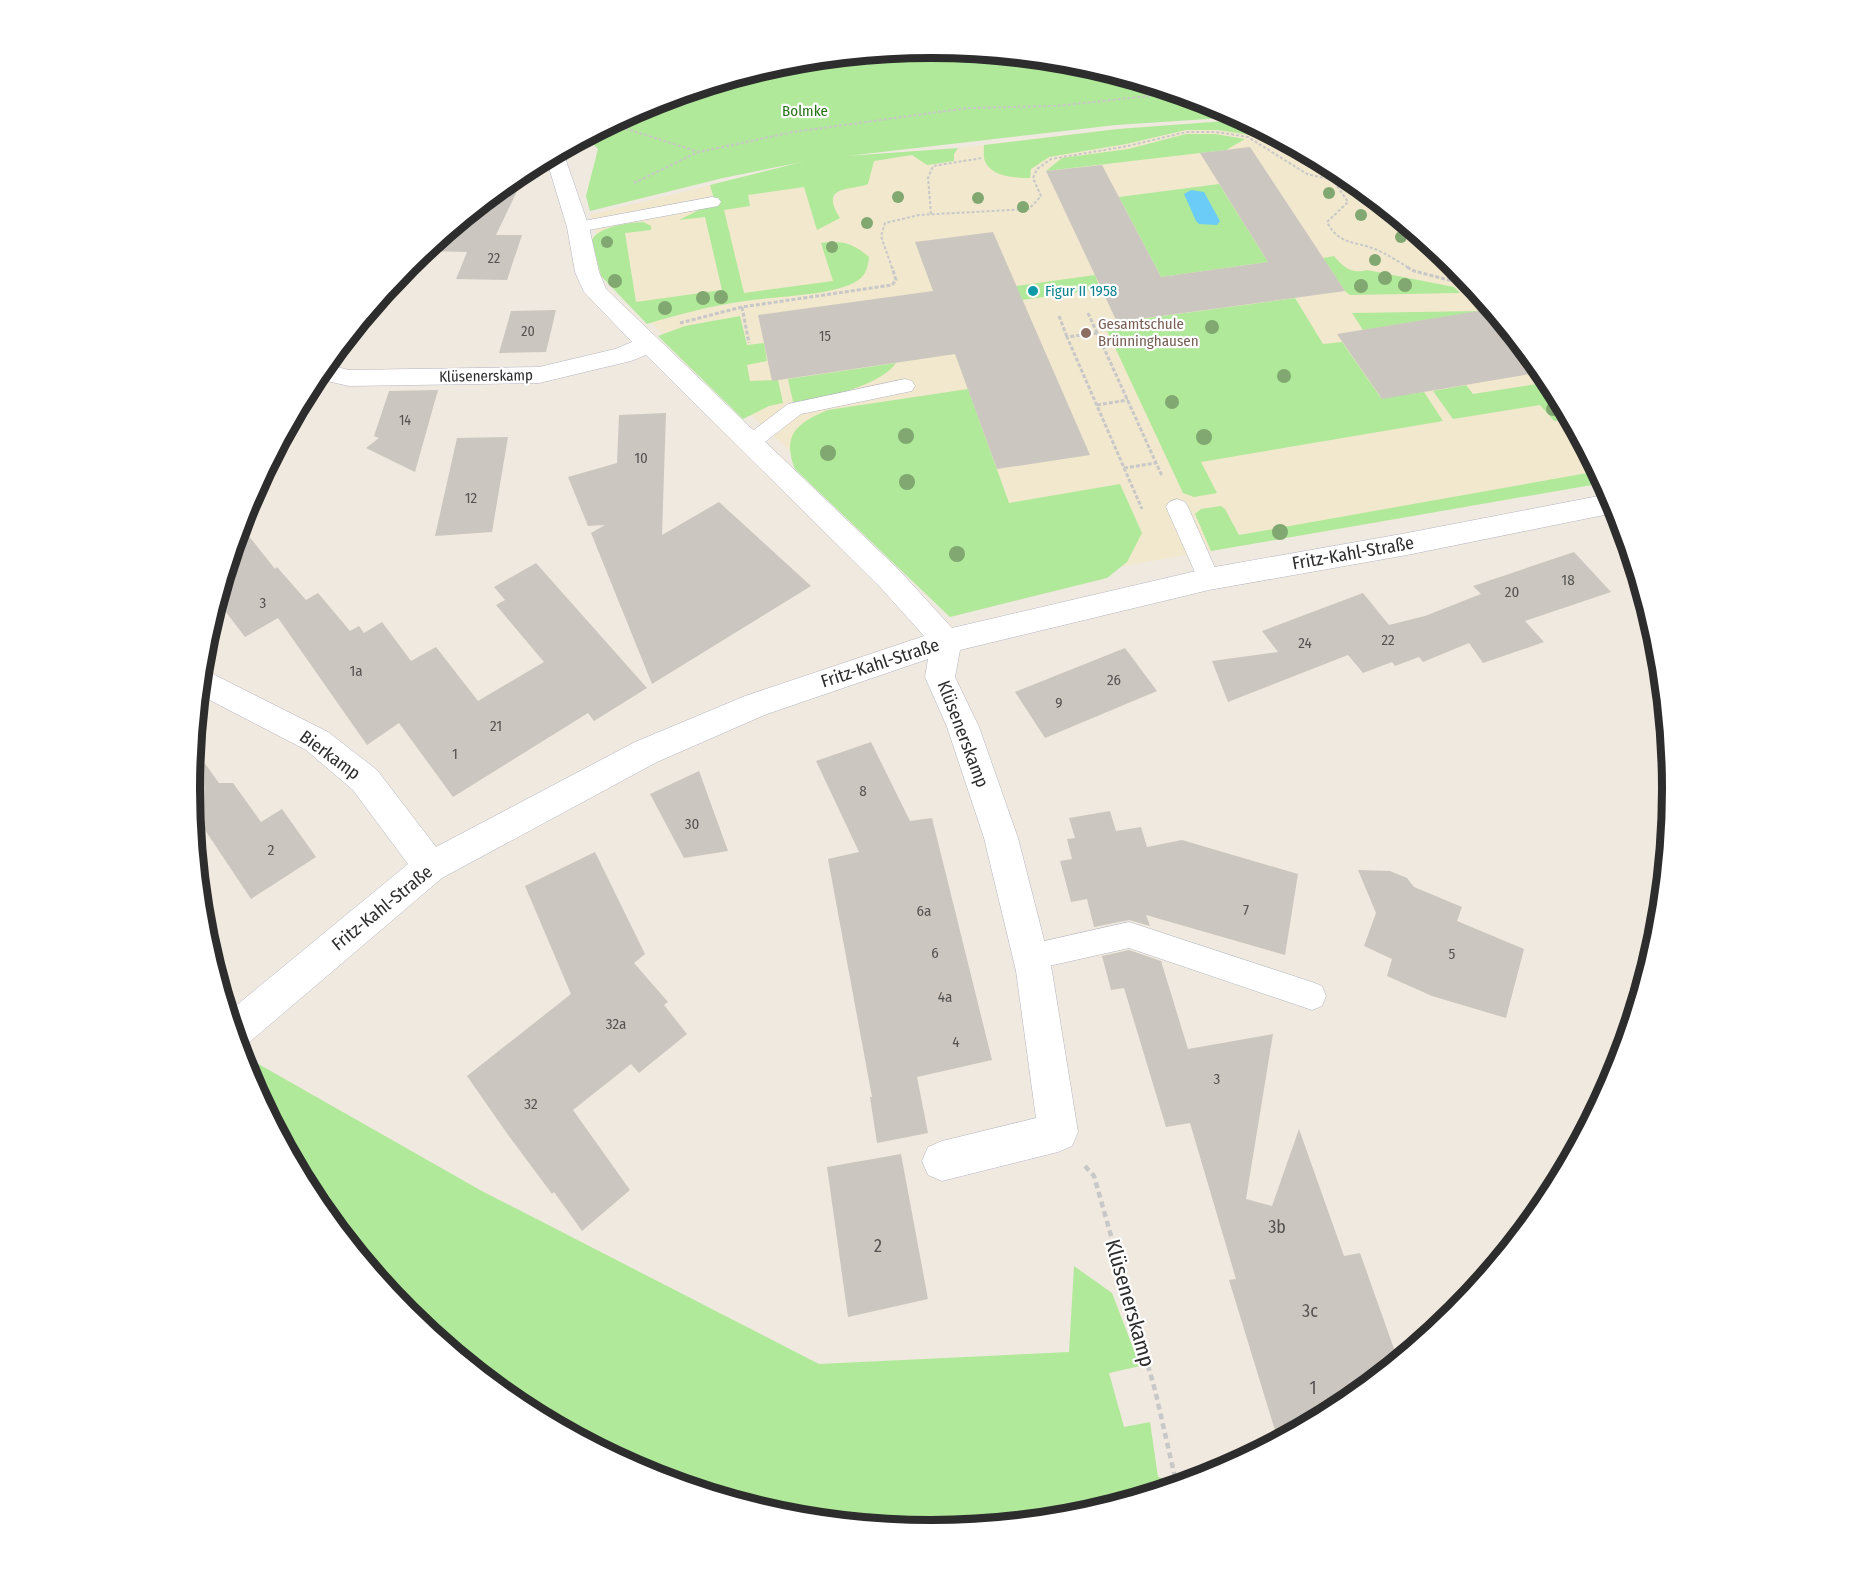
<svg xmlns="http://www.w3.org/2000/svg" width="1861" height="1579" font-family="'Fira Sans Condensed',sans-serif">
	<rect width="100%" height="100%" fill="#f0e9df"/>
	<path fill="#f2e8ce" d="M1244,120l99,53 112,92 92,113 56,105 -446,77 -206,39 -337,-310 -24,-74 226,-56 142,-11 160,-19z"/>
	<path fill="#b0e999" d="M931,48l144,14 140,43 23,12 -122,8 -269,31 111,-8 -4,6v7l-27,4 -15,-10 -38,6 -6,23c-16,7 -50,0 -28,34l-23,12 -13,-43 -56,8 2,11 -26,4 20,83 89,-12 -12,-38c21,-3 32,0 48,14 -1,10 -3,18 -12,24 -24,15 -82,15 -112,20 -34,5 -66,13 -98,23l-46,-48 -9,-36c7,-14 37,-17 51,-18l8,4v4l-26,3 11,69 86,-12 -17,-73 -26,3 36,-18 -5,-17 92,-23 -79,16 -133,33 -4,-15 12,-47 -4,-4 -15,-5 68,-36 139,-42z
		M1239,120l14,13 -3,2 -32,-5h-32l-60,14 -77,13 -18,12 -1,9c-14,0 -39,-1 -45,-17 -2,-4 -1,-11 -1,-16l134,-16z
		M1186,134h29l30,5 -19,11 -180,21 16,-13 66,-9z
		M1219,184l49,78 -107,15 -42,-80z
		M1334,256c10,12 18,18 33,14l87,17 6,6 -110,2 -5,-4 -22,-33z
		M1095,275l5,14 -78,11 -6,-14z
		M1295,298l28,46 19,-2 39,56 43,-6 19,29 -242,41 16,31 -23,4 -11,-4 -79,-169z
		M1481,311l-118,19 -11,-17z
		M740,316l7,29 17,-2 3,18 -20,4 3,16 28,-1 5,23 -14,3 -26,13 -85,-83 27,-10z
		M896,363c-18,25 -75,35 -103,39l-5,-23z
		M1549,382l21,39h-16l-14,-16 -87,14 -20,-28 33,-6 7,9z
		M968,389l41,114 111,-19 22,49 -15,29 -20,16 -157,39 -155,-148c-14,-34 3,-47 33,-59z
		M1586,451l17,32 -392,68 -16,-37 6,-5 20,-3 4,3 14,26 354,-63 -13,-17z
		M239,1053l241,137 339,174 250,-12 5,-86 38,27 28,73 -31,7 15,54 26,-5 8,55 27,7 -110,33 -145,14 -144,-14 -140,-43 -128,-68 -112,-92 -92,-113 -69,-128z"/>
	<path fill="#6cccf8" d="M1191,190l13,2 16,29 -3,4 -18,-1 -3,-3 -12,-27z"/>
	<path fill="#cbc6bf" d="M1250,147l95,144 -228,31 -71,-151 56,-6 59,112 107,-15 -68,-109z
		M528,168l-32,67h26l-15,45 -51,-1 11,-27 -44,-1 96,-78z
		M993,232l97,223 -93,14 -42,-115 -183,27 -14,-66 175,-24 -18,-49z
		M1491,309l51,63 -160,27 -45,-65z
		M556,310l-10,42 -47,1 12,-42z
		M438,390l-23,82 -49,-24 13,-10 -5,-2 15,-45z
		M666,413l-4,122 57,-33 92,84 -159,98 -61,-151 14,-8 -17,1 -20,-49 49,-14 2,-48z
		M508,437l-16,95 -57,4 22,-98z
		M240,525l35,44 2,-2 29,33 12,-7 32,38 9,-5 5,7 18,-11 29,39 25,-14 42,54 66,-39 -48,-57 9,-5 -11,-13 42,-24 111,125 -53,33 -6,-8 -135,84 -54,-74 -32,22 -89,-127 -33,19 -26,-34v-9z
		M1574,552l37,40 -86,29 19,21 -61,21 -14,-20 -46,19 -4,-5 -24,9 -3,-4 -29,11 -15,-18 -120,47 -16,-41 66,-9 -16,-21 101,-38 26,32 36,-9 56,-22 -8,-8z
		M1125,648l32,43 -112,47 -30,-46z
		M871,742l39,79 22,-3 60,242 -75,17 11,56 -51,10 -7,-46h2l-44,-238 31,-7 -43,-91z
		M193,747l26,36h14l28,39 21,-13 34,48 -65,42 -60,-90 -2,-20z
		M699,771l29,80 -44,7 -34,-64z
		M1110,811l6,20 25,-4 6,20 35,-7 116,34 -13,81 -139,-40 4,11 -21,-6 -35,7 -7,-28 -16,3 -11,-41 12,-2 -5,-20 8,-1 -6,-20z
		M595,852l50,102 -11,9 34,39 -4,3 23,29 -48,39 -8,-9 -58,46 57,80 -48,41 -28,-39 -2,2 -46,-62 -39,-56 104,-82 -46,-108z
		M1358,870l32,1 17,7 7,9 48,20 -5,14 67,28 -18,69 -74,-22 -45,-20 5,-17 -28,-13 12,-33z
		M1129,950l32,11 27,88 85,-15 -27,165 26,7 27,-77 45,127 16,-3 38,107 -56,46 -64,34 -49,-160 7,-1 -46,-156 -24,4 -42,-139 -13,2 -9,-34z
		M901,1154l27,145 -80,18 -21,-150z"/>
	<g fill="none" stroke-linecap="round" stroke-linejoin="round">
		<g stroke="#b3b5c2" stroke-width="1">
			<path id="lane" d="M712,197l6,1 3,4 -3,4 -140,26 -6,-1 -3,-4 3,-4 6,-1z
				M905,379l7,2 3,5 -3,5 -111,23 -44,34 -7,2 -7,-2 -3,-5 3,-5 45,-34z
				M1177,499l8,3 3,5 32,72 -3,6 -8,3 -8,-3 -3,-6 -32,-72 3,-5z
				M1129,922l183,60 10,4 4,10 -4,10 -10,4 -183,-62 -98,22 -10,-4 -4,-9 4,-9 10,-4z"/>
		</g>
		<g stroke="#b3b5c2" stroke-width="1">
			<path id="street" d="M562,149l27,78 10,45 7,17 294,282 52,57 257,-60 198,-35 202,-39 8,18 -3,1 -207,42 -198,35 -249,60 -5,27 24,50 39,111 34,133 26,161 -6,14 -14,6 -116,29 -14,-6 -6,-14 6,-14 14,-6 94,-23 -20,-147 -32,-133 -37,-111 -22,-50 3,-18 -161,55 -110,48 -215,116 -196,167 -8,3 -11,-35 181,-149 -55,-74 -47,-40 -108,-56 3,-26 127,64 49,38 59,77 199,-105 110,-46 179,-60 -44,-49 -234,-232 -15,6 -92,22 -190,3 -35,-8 11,-14 24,6 190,-3 76,-18 17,-7 -48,-50 -9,-20 -8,-45 -21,-69z"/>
		</g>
		<path stroke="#c8c8c8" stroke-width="2" stroke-dasharray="3 2" stroke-linecap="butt" d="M611,124l88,28 94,-20 175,-24 88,-2 120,-13
			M1344,174l-11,6 15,22 -21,20c12,23 27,19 48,27 12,5 24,13 34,19
			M634,183l64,-31
			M931,214l-3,-36 5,-12 49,-8
			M892,268l-11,-32 4,-13 34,-8 110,-6 12,-13 -8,-18 4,-9 14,-10 77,-13 58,-14h30l32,5 59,37 26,6"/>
		<path stroke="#c8c8c8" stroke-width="3" stroke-dasharray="4 2" stroke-linecap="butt" d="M1407,267l7,4 58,15
			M742,307l7,36
			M1088,313l74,163
			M1059,316l8,21
			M680,323l62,-16 150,-22 4,-5 -4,-13
			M1098,333l-31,4 75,172
			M1097,405l31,-5
			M1124,468l32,-5"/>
		<path stroke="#c8c8c8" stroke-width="4.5" stroke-dasharray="6 4" stroke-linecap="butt" d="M1085,1166l9,10 61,214 22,96
			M1175,1477l22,3"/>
		<use href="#lane" fill="#fff" fill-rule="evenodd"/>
		<use href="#street" fill="#fff" fill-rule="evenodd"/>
	</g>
	<g fill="#80a870">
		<circle cx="1329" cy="193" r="6"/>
		<circle cx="898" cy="197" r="6"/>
		<circle cx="978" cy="198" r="6"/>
		<circle cx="1023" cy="207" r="6"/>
		<circle cx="1361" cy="215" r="6"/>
		<circle cx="867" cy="223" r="6"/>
		<circle cx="1401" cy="237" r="6"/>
		<circle cx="607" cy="242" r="6"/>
		<circle cx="832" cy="247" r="6"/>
		<circle cx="1375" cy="260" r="6"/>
		<circle cx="1385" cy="278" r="7"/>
		<circle cx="615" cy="281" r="7"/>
		<circle cx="1405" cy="285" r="7"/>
		<circle cx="1361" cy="286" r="7"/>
		<circle cx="721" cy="297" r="7"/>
		<circle cx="703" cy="298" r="7"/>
		<circle cx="665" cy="308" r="7"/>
		<circle cx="1212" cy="327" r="7"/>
		<circle cx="1284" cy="376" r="7"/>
		<circle cx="1172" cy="402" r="7"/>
		<circle cx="1553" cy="409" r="7"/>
		<circle cx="906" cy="436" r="8"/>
		<circle cx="1204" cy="437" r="8"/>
		<circle cx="828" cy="453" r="8"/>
		<circle cx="907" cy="482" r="8"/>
		<circle cx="1280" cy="532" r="8"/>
		<circle cx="957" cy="554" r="8"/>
	</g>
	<circle fill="#0f9aa8" stroke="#fff" stroke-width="2" cx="1033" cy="291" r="6"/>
	<circle fill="#8d6e63" stroke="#fff" stroke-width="2" cx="1086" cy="333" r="6"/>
	<g text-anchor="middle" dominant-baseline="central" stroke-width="4.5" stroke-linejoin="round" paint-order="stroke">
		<g font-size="14" fill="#545352">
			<text x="494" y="258">22</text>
			<text x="528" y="331">20</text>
			<text x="825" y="336">15</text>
			<text x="405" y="420">14</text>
		</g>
		<g font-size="15" fill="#247216" stroke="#fff">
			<text x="805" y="111">Bolmke</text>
		</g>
		<g font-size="15" fill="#0d838f" stroke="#fff" text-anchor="start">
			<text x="1045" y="291">Figur II 1958</text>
		</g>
		<g font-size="15" fill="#785e54" stroke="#fff" text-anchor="start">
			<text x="1098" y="324">Gesamtschule<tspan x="1098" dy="17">Brünninghausen</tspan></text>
		</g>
		<g font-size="15" fill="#2d2d2d" stroke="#fff">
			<text transform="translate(486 376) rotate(-1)">Klüsenerskamp</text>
		</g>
		<g font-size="15" fill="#545352">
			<text x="641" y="458">10</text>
			<text x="471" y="498">12</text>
			<text x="1568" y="580">18</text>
			<text x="1512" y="592">20</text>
			<text x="263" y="603">3</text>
			<text x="1388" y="640">22</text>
			<text x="1305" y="643">24</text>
			<text x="356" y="671">1a</text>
			<text x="1114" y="680">26</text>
			<text x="1059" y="703">9</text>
			<text x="496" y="726">21</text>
			<text x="455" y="754">1</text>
			<text x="863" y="791">8</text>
			<text x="692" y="824">30</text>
			<text x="271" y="850">2</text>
			<text x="1246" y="910">7</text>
			<text x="924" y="911">6a</text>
			<text x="935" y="953">6</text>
			<text x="1452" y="954">5</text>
			<text x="945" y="997">4a</text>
			<text x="616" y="1024">32a</text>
			<text x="956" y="1042">4</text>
			<text x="1217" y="1079">3</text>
			<text x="531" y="1104">32</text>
		</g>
		<g font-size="18" fill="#2d2d2d" stroke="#fff">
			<text transform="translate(1353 553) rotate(-10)">Fritz-Kahl-Straße</text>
			<text transform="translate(880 663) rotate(-18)">Fritz-Kahl-Straße</text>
			<text transform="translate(963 734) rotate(69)">Klüsenerskamp</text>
			<text transform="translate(330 755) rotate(36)">Bierkamp</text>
			<text transform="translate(382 908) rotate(-39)">Fritz-Kahl-Straße</text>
		</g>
		<g font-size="18" fill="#545352">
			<text x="1277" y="1227">3b</text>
			<text x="878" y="1246">2</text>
			<text x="1310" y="1311">3c</text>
			<text x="1313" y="1388">1</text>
		</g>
		<g font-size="21" fill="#2d2d2d" stroke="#fff">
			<text transform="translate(1130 1303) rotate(74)">Klüsenerskamp</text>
		</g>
	</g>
	<path d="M0 0H1861V1579H0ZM200 789a731 731 0 1 1 1462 0a731 731 0 1 1-1462 0Z" fill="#fff" fill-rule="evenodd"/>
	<path fill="none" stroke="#2d2d2d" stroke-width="8" d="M200 789a731 731 0 1 1 1462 0a731 731 0 1 1-1462 0Z"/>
</svg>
